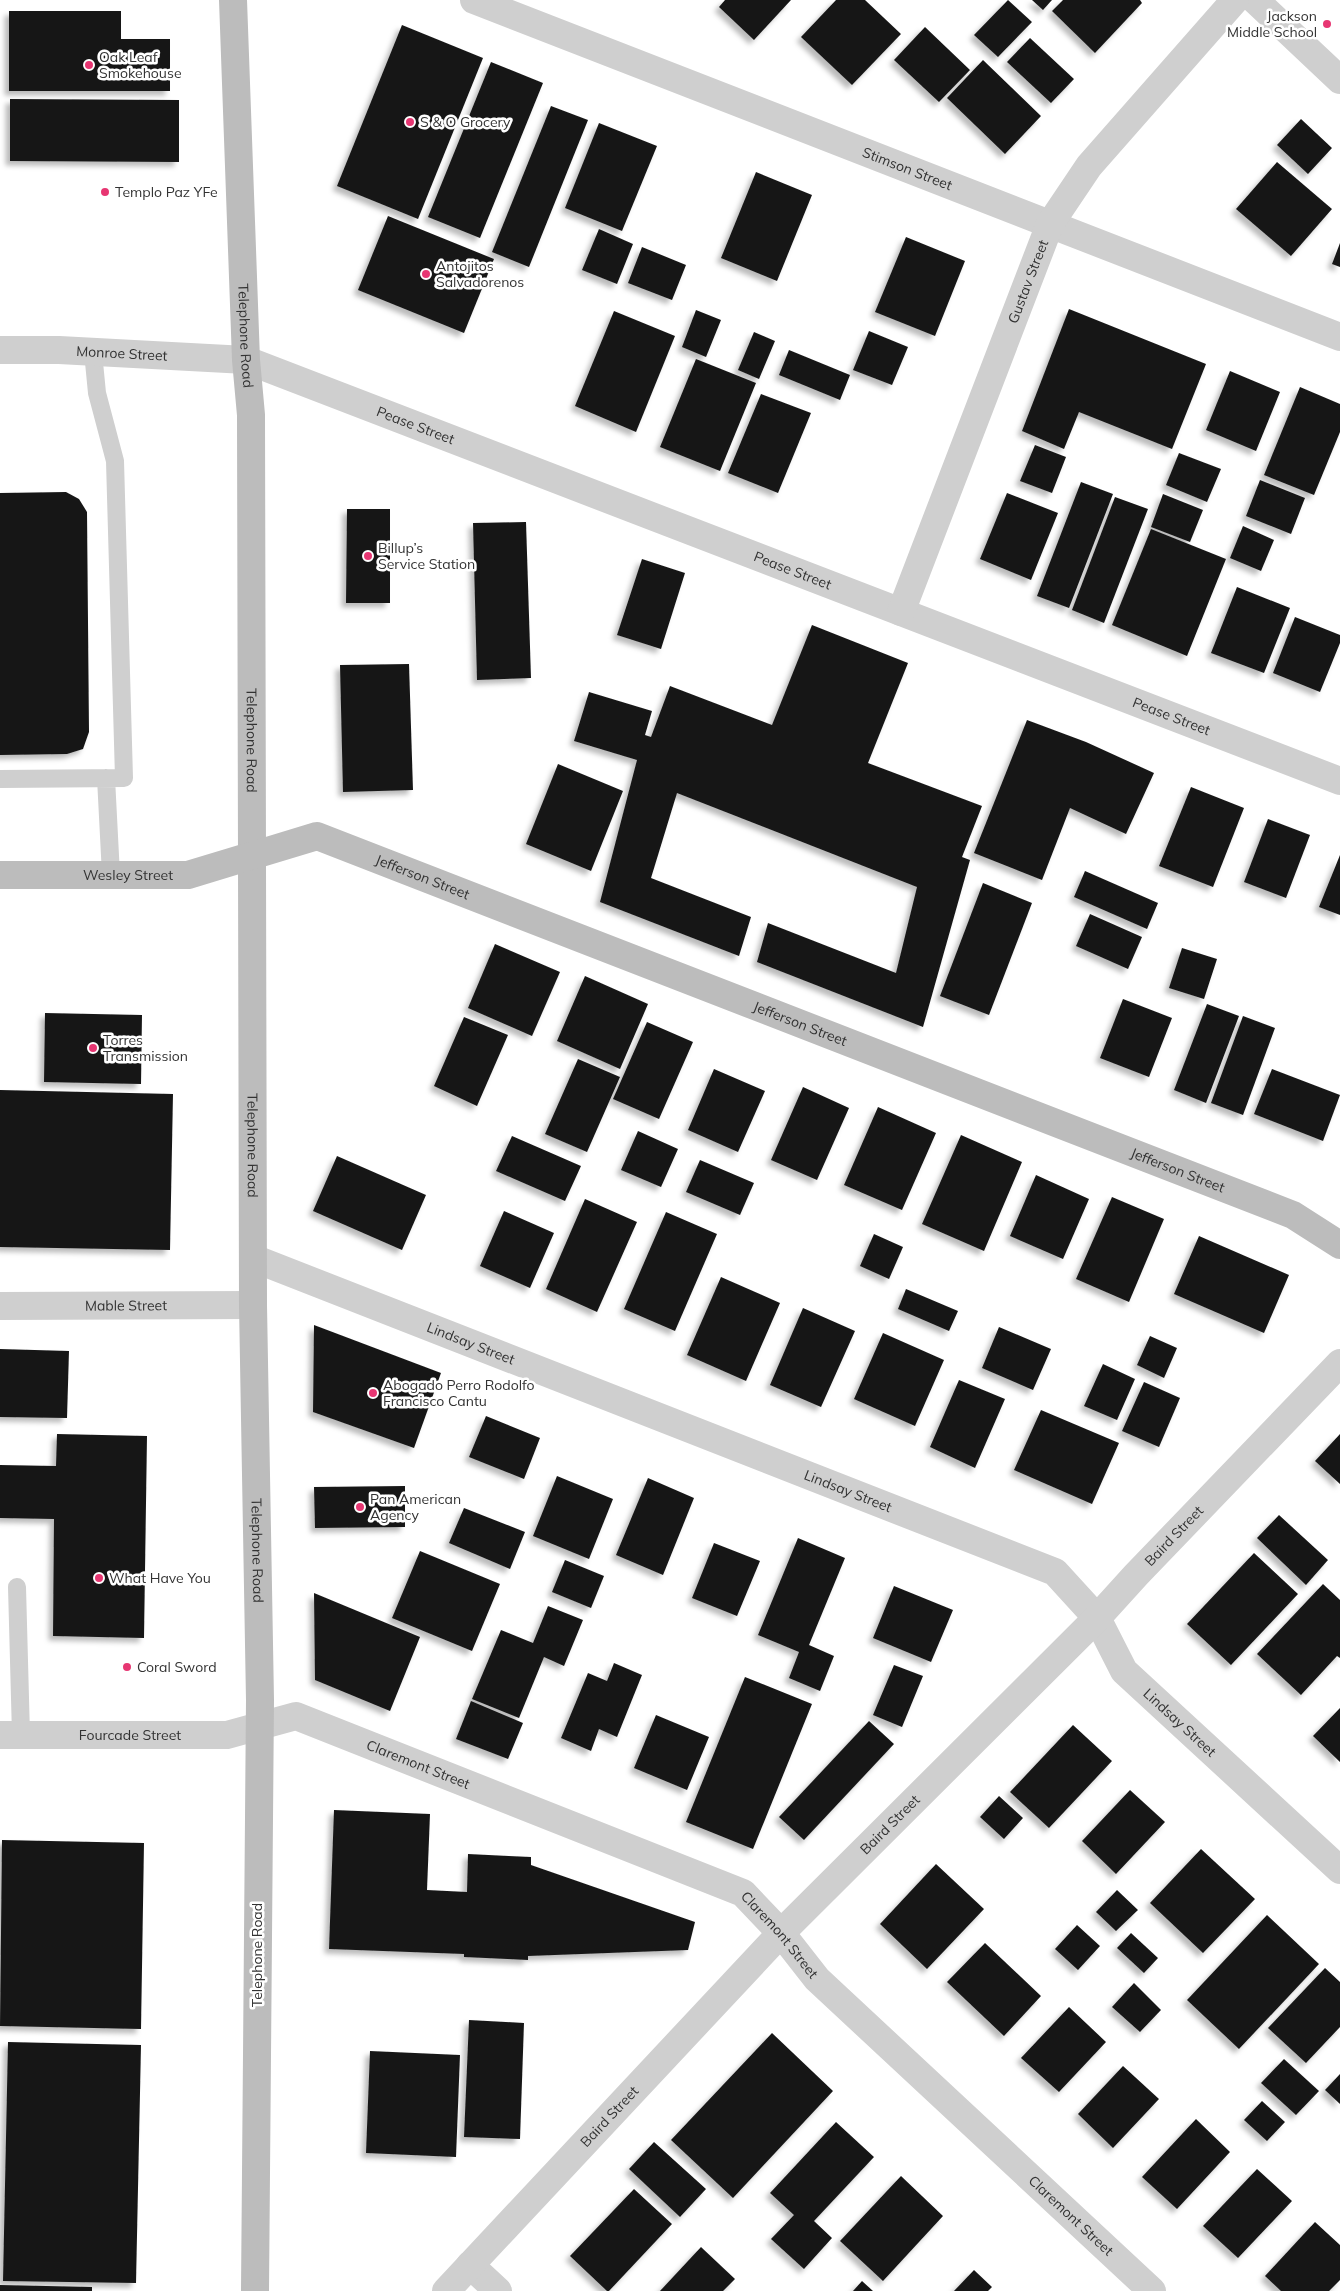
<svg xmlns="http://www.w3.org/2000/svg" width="1340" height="2291" font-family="Mulish,sans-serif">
	<defs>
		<filter id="shadow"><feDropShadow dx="-4.5" dy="4.5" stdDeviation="2.5" flood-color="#0004"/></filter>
	</defs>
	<rect width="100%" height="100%" fill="#fff"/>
	<path fill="#191919" filter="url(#shadow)" d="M725,0h66l-37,40 -35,-33z
		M836,0h29l36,34 -49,51 -51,-48z
		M1008,0l24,22 -34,35 -24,-22z
		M1032,0h20l-9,10z
		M1063,0h77l2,3 -47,50 -43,-42z
		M9,11h112v28h49v52h-161z
		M402,25l81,33 -65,161 -81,-33z
		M925,27l45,43 -31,32 -45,-42z
		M1030,38l44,41 -23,24 -44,-41z
		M983,60l58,56 -36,38 -58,-56z
		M491,62l52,21 -63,155 -52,-21z
		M10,99l169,1v62l-169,-1z
		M551,106l37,14 -59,147 -37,-15z
		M1301,119l31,29 -24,26 -31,-29z
		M599,123l58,23 -35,85 -57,-23z
		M1277,162l55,47 -41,47 -55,-47z
		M756,172l56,23 -35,86 -56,-23z
		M388,216l106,43 -30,74 -106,-43z
		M599,229l34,15 -16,40 -35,-14z
		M906,237l59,24 -30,75 -60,-24z
		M1340,243v24l-8,-3z
		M642,247l44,18 -14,35 -44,-17z
		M1069,309l137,55 -34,85 -93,-37 -15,37 -42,-18z
		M696,310l25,10 -15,37 -24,-10z
		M614,311l61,25 -39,96 -61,-26z
		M869,331l39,16 -16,38 -39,-15z
		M754,332l21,9 -16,38 -21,-9z
		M789,350l61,25 -10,25 -61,-25z
		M696,359l60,24 -36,88 -60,-24z
		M1230,371l50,21 -24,59 -50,-21z
		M1300,387l40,17v28l-26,63 -50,-20z
		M761,394l50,19 -33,80 -50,-20z
		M1035,445l31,12 -14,36 -32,-12z
		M1179,453l42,16 -14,33 -41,-17z
		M1260,480l45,18 -14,36 -45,-18z
		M1081,482l32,12 -44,114 -32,-12z
		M66,492l13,7 8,13 2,220 -6,17 -16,5 -67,1v-262z
		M1007,493l51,20 -27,67 -51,-21z
		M1163,494l40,16 -13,32 -39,-15z
		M1115,497l33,12 -44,114 -32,-13z
		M347,509h43v94h-44z
		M526,522l5,156 -54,2 -4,-157z
		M1243,526l31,14 -13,31 -31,-13z
		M1151,529l75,30 -39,97 -75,-31z
		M642,559l43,14 -24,76 -44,-14z
		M1237,587l53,21 -26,65 -53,-20z
		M1295,617l45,18v8l-20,49 -47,-19z
		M812,625l96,38 -40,100 114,43 -20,51 8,3 -47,167 -166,-65 11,-39 128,50 21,-86 -240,-94 -26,85 100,39 -12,39 -139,-54 37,-142 -63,-19 15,-49 63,19 -7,24 6,2 19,-51 102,39z
		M409,664l4,126 -70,2 -3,-127z
		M1027,720l59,22 68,31 -28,61 -56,-26 -28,72 -68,-27z
		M558,764l65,27 -32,80 -65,-27z
		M1191,787l53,21 -31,79 -54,-21z
		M1268,819l42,16 -24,63 -42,-16z
		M1340,855v60l-21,-8z
		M1085,871l73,32 -11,26 -73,-32z
		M983,883l49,20 -43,112 -49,-19z
		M1090,914l52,23 -14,32 -52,-23z
		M495,944l65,28 -28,64 -64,-28z
		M1182,948l35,11 -13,40 -35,-11z
		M585,976l63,28 -28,65 -63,-28z
		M1123,999l49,19 -23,59 -49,-19z
		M1207,1004l32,12 -33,87 -32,-13z
		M45,1013l97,2 -1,69 -97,-2z
		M1243,1016l32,12 -32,87 -32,-12z
		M464,1017l44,18 -31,71 -43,-20z
		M647,1022l46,20 -34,77 -46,-20z
		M578,1059l42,18 -33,75 -42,-18z
		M714,1069l51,22 -27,61 -50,-22z
		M1272,1069l68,26 -17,46 -69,-27z
		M803,1087l46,21 -32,72 -46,-20z
		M0,1090l173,4 -3,156 -170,-3z
		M878,1107l58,26 -34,77 -58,-25z
		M638,1131l40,18 -17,38 -40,-17z
		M961,1135l61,27 -38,89 -62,-27z
		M512,1136l69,30 -16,35 -69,-30z
		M337,1156l89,39 -24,55 -89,-39z
		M700,1160l54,23 -14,32 -54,-23z
		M1036,1175l53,24 -26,60 -53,-23z
		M1112,1197l52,22 -35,83 -53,-23z
		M585,1199l52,23 -40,90 -51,-23z
		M504,1211l50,22 -24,55 -50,-22z
		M666,1212l51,22 -42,97 -51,-22z
		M874,1234l29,13 -14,32 -29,-13z
		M1199,1236l90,39 -25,58 -90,-39z
		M721,1277l59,26 -34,78 -59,-26z
		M906,1289l52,22 -9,20 -51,-22z
		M803,1308l52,23 -34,76 -51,-22z
		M314,1325l127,48 -27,75 -101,-36z
		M999,1327l52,22 -18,41 -51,-22z
		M883,1333l61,27 -29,66 -61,-27z
		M1150,1336l27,12 -13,30 -27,-13z
		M0,1349l69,2 -2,67 -67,-1z
		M1103,1364l32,15 -18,41 -33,-14z
		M959,1380l46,19 -30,69 -45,-21z
		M1144,1382l36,16 -21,49 -37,-16z
		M1041,1410l78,33 -27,61 -78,-34z
		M486,1416l54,22 -16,41 -55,-22z
		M57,1434l90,2 -3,202 -91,-2 1,-117 -54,-1v-53l56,1z
		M1340,1434v50l-25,-23z
		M557,1476l56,23 -24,60 -56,-23z
		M648,1478l46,20 -31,77 -47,-20z
		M405,1486v41l-90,1 -1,-41z
		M464,1508l61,24 -15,37 -61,-26z
		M1279,1515l49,45 -22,25 -49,-47z
		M798,1538l47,20 -36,87 25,11 -14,35 -31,-13 10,-26 -41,-17z
		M714,1543l46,18 -23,55 -45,-18z
		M420,1551l80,33 -28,67 -80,-33z
		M1254,1553l44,41 -67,71 -44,-41z
		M565,1560l39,16 -13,32 -39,-16z
		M1323,1584l17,16v58l-3,-2 -36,39 -44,-41z
		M894,1586l59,24 -22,52 -58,-24z
		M314,1593l106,44 -30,74 -75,-31z
		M548,1606l35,14 -19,46 -20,-9 -25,61 -47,-19 29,-69 32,13z
		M614,1663l28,12 -25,62 -18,-8 -8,22 -30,-13 27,-65 19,8z
		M894,1665l29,11 -21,51 -29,-12z
		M745,1677l67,27 -59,145 -67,-27z
		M471,1701l52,22 -15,36 -52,-20z
		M1340,1708v54l-27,-26z
		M656,1715l53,22 -22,53 -53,-22z
		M869,1721l25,23 -90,96 -25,-23z
		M1073,1725l39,36 -63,67 -39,-36z
		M1130,1790l35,32 -49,52 -34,-33z
		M999,1796l24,22 -19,21 -24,-22z
		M334,1810l96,4 -3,76 40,2 1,-38 63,3v8l164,57 -7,28 -160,6v4l-64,-3v-3l-135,-5z
		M2,1840l142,3 -3,186 -141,-3z
		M1201,1849l54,50 -52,54 -53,-50z
		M936,1864l48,45 -57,60 -47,-45z
		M1117,1890l21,20 -22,21 -20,-19z
		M1267,1915l52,49 -80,85 -52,-49z
		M1077,1925l23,21 -22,24 -23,-21z
		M1131,1933l27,25 -14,15 -27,-25z
		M985,1943l56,53 -37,40 -57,-54z
		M1325,1968l15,14v45l-34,36 -38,-35z
		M1134,1983l27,27 -21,22 -28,-25z
		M1069,2007l37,35 -47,50 -38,-34z
		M469,2020l55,3 -4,116 -56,-2z
		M772,2033l61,58 -100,107 -62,-58z
		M8,2042l133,3 -5,238 -133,-2z
		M370,2051l90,4 -4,102 -90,-4z
		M1284,2059l35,32 -23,24 -35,-32z
		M1123,2066l36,33 -46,49 -35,-34z
		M1340,2074v30l-15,-14z
		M1262,2101l23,21 -18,19 -23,-21z
		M1196,2119l34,33 -53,57 -35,-32z
		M836,2122l38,35 -60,64 18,17 -28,31 -33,-30 23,-24 -24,-22z
		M654,2142l52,47 -26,28 -51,-48z
		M1257,2169l35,32 -54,57 -35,-32z
		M901,2176l42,40 -60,65 -43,-40z
		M634,2189l38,35 -63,67h-2l-37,-35z
		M1315,2222l25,23v35l-11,11h-48l-16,-15z
		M701,2247l34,32 -12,12h-63z
		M974,2270l18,17 -4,4h-34z
		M862,2281l11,10h-20z
		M0,2285l92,2v4h-92z"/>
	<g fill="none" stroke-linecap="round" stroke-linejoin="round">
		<path stroke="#cfcfcf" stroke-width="18" d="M106,778l5,97
			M0,779l124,-1 -9,-317 -18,-68 -4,-41
			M17,1587l4,148"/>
		<g stroke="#cfcfcf" stroke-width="28">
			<path id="s1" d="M474,0l866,337"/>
			<path d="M1255,0l85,80"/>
			<path id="s2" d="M0,350h59l187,10 1094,421"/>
			<path id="s3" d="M901,612l149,-388 39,-58 146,-166"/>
			<path id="s4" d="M253,1258l802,314 42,46 27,53 216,199"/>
			<path id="s5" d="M0,1306l253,-1"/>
			<path id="s6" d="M0,1735h227l69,-19 447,177 38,40 36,46 335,312"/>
			<path d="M470,2265l28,26"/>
			<path id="s7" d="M446,2291l335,-358 316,-315 39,-43 204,-212"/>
		</g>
		<g stroke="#bcbcbc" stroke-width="28">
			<path id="s8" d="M233,0l13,360 5,55 2,890 7,395 -5,591"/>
			<path id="s9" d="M0,875h188l129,-39 976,379 47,30"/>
		</g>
	</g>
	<g fill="#e73672" stroke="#fff" stroke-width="2">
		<circle cx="1327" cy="24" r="5"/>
		<circle cx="89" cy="65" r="5"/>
		<circle cx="410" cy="122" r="5"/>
		<circle cx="105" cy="192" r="5"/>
		<circle cx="426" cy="274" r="5"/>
		<circle cx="368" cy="556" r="5"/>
		<circle cx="93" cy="1048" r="5"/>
		<circle cx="373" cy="1393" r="5"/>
		<circle cx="360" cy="1507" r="5"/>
		<circle cx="99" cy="1578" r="5"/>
		<circle cx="127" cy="1667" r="5"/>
	</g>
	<g text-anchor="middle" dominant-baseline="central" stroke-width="5" stroke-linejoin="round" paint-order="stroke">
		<g font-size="14" fill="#323232" stroke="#fff" text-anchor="start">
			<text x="1317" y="16" text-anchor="end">Jackson<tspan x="1317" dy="16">Middle School</tspan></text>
			<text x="99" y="57">Oak Leaf<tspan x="99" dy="16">Smokehouse</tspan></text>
			<text x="420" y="122">S &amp; O Grocery</text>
			<text x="115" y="192">Templo Paz YFe</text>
			<text x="436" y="266">Antojitos<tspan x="436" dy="16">Salvadorenos</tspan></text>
			<text x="378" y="548">Billup’s<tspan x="378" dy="16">Service Station</tspan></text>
			<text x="103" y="1040">Torres<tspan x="103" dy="16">Transmission</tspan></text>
			<text x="383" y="1385">Abogado Perro Rodolfo<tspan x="383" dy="16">Francisco Cantu</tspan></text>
			<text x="370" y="1499">Pan American<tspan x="370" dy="16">Agency</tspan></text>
			<text x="109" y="1578">What Have You</text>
			<text x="137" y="1667">Coral Sword</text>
		</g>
		<g font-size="14" fill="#323232" stroke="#fff">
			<text stroke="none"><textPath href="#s1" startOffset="465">Stimson Street</textPath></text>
			<text stroke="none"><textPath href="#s3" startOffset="354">Gustav Street</textPath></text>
			<text stroke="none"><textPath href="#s8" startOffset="336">Telephone Road</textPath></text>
			<text stroke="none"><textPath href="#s2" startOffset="122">Monroe Street</textPath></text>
			<text stroke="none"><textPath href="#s2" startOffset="428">Pease Street</textPath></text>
			<text stroke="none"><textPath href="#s2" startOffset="832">Pease Street</textPath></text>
			<text stroke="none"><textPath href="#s2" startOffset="1238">Pease Street</textPath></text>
			<text stroke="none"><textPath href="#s8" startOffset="741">Telephone Road</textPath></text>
			<text stroke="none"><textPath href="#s9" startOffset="128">Wesley Street</textPath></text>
			<text stroke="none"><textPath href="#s9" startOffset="436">Jefferson Street</textPath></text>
			<text stroke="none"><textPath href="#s9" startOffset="841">Jefferson Street</textPath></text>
			<text stroke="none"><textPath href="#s8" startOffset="1146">Telephone Road</textPath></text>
			<text stroke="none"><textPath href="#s9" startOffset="1246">Jefferson Street</textPath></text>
			<text stroke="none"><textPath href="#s5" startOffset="126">Mable Street</textPath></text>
			<text stroke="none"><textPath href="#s4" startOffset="234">Lindsay Street</textPath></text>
			<text stroke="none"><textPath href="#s4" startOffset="639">Lindsay Street</textPath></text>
			<text stroke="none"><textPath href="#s7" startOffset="1049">Baird Street</textPath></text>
			<text stroke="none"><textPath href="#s8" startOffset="1551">Telephone Road</textPath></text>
			<text stroke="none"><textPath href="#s4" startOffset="1059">Lindsay Street</textPath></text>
			<text stroke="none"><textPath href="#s6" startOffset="130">Fourcade Street</textPath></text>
			<text stroke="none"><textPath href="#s6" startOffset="430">Claremont Street</textPath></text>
			<text stroke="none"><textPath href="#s7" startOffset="644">Baird Street</textPath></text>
			<text stroke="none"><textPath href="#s6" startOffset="835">Claremont Street</textPath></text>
			<text transform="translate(257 1955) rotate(-90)">Telephone Road</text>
			<text stroke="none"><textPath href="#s7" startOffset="239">Baird Street</textPath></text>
			<text stroke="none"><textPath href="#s6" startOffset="1240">Claremont Street</textPath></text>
		</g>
	</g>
</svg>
